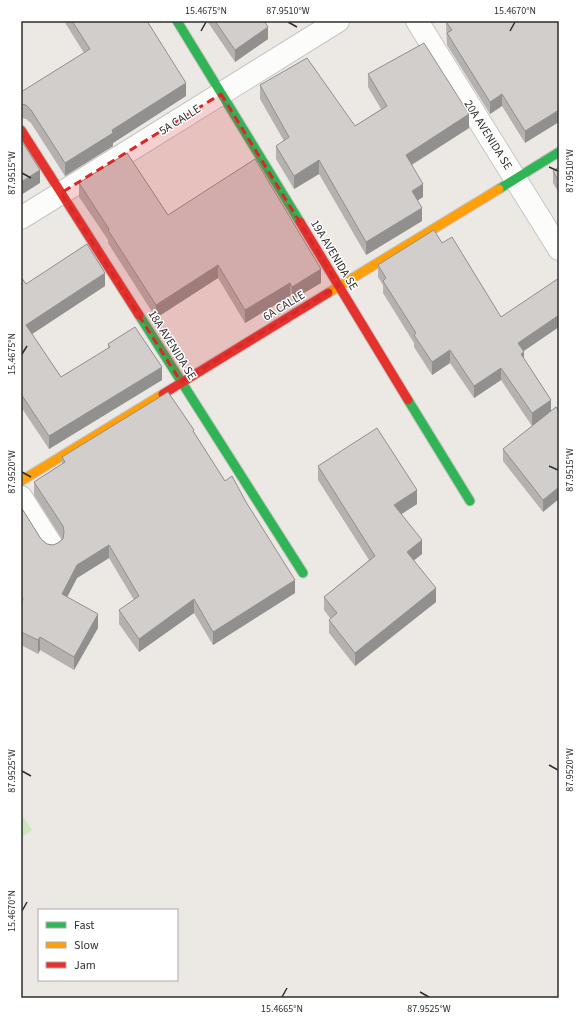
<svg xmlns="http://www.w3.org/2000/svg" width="580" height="1019" font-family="'Source Sans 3',sans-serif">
	<rect width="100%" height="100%" fill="#ece8e4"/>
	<path fill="#cee6be" d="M21,814l11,16 -11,8z"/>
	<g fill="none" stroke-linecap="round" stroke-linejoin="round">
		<g stroke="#c5c4c5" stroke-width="24">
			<path id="street" d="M417,21l142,228
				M21,218l317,-197
				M21,497l31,49"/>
		</g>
		<g stroke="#c5c4c5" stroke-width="11">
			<path id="fast" d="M177,21l123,201
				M499,189l60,-37
				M139,315l164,258
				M408,400l62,101"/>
		</g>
		<g stroke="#c5c4c5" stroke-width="11">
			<path id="slow" d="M328,293l171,-104
				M21,481l142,-87"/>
		</g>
		<g stroke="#c5c4c5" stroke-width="11">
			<path id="jam" d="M21,130l118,185
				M300,222l108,178
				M163,394l165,-101"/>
		</g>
		<use href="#street" stroke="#fcfcfb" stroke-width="22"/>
		<use href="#fast" stroke="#30b455" stroke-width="9"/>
		<use href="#slow" stroke="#ff9f0a" stroke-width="9"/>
		<use href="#jam" stroke="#e5322d" stroke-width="9"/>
	</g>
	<path fill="#b4b1af" d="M64,21h83l39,75 -73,47v3l-48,30 -34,-53 -5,-4 -5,-1v-26l63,-39z
		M207,21h57l4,18 -33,23z
		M559,21l-34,122 -23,-37 -12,8 -43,-69 -1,-23z
		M368,74l101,54 -57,37 11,32 -5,3 4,21 -56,34 -47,-81 -25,15 -18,-30v-13l8,-5 -24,-42v-14l95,41 26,-17 -13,-22z
		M559,167v26l-6,-10v-12z
		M79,183l89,32 153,68 -29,17 -2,-4 -45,27 -27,-45 -62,40 -48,-75v-3l-29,-43z
		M442,243l59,74 23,34v8l27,41 -8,112 -40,-51v-12l29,-23 -31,-46 -27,18 -24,-35 -18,12 -18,-28v-4l-31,-50v-8l-5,-8v-12z
		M21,277l5,7 79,2 -73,48 29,43 47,-28v-5l54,36 -113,69 -28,-42z
		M194,432l101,161 -82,52 -19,-32 -55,39 -20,-28v-14l15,-10 -25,-42 -32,20 -10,19 31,31 -24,42 -34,-20 -2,4 -17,-9v-138l20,32 6,5 6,1 5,-2 4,-4 -28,-44v-13l28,-18v-7z
		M318,466l99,38 -16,10 21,40 -8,6 22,42 -81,64 -26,-33v-13l1,-2 -6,-8v-13l45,-37 -51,-80z"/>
	<path fill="#92908e" d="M268,27v12l-33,23v-12z
		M186,83v13l-73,47v3l-48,30v-13l47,-33z
		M502,94v12l-12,8v-12z
		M559,110v12l-34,21v-12z
		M469,114v14l-63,40v-13z
		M319,160v14l-25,15v-13z
		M40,170v13l-19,12v-13z
		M423,184v13l-11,7v-13z
		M422,208v13l-56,34v-13z
		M218,265v13l-62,40v-13z
		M321,269v14l-29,17v-13z
		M105,273v13l-79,52v-13z
		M290,283v13l-45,27v-13z
		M559,315v12l-41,28v-12z
		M450,350v13l-18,12v-13z
		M524,352v12l-3,-10z
		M162,367v13l-113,69v-13z
		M501,368v12l-27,18v-12z
		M551,400v12l-19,14v-13z
		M559,487v12l-16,13v-12z
		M417,490v14l-23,15v-14z
		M422,540v14l-15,12v-14z
		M109,545v13l-32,20 -15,29v-13l15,-29z
		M295,580v13l-82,52v-13z
		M436,588v14l-81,64v-13z
		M194,599v14l-55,39v-13z
		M98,614v14l-24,42v-13z
		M40,637v13l-2,4v-14z"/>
	<path fill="#d1cecb" stroke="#92908e" d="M72,21h75l39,62 -74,47 1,3 -48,30 -34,-53 -5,-5 -5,-1v-12l69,-43z
		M215,21h49l4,6 -33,23z
		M448,21h111v89l-34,21 -23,-37 -12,8 -43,-69 5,-3 -6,-8z
		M424,43l45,71 -63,41 17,29 -11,7 10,17 -56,34 -47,-82 -25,16 -18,-30 13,-9 -29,-52 47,-27 48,68 32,-20 -19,-32z
		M21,140l19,30 -19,12z
		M127,153l41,62 87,-56 66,110 -29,18 -2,-4 -45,27 -27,-45 -62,40 -48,-75 1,-1 -30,-46z
		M559,167v14l-6,-10z
		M434,230l8,13 10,-6 49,80 58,-39v37l-41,28 6,9 -3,2 30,46 -19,13 -31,-45 -27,18 -24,-36 -18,12 -18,-27 2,-2 -33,-52 3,-3 -8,-13z
		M87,244l18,29 -79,52 35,52 49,-30 -2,-3 27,-17 27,40 -113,69 -28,-42v-117l5,7z
		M168,392l26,38 -1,1 32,50 7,-5 14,26 49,78 -82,52 -19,-33 -55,40 -20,-29 20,-14 -30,-51 -32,20 -15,29 36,20 -24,43 -34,-20 -2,3 -17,-8v-28l2,-5 -2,-4v-88l20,32 6,5 6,1 5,-2 5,-4 1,-7 -1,-6 -29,-44 31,-20 -3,-5z
		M556,407l3,5v75l-16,13 -40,-51z
		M377,428l40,62 -23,15 28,35 -15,12 29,36 -81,65 -26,-33 8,-7 -13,-16 51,-41 -57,-90z"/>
	<path fill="#d62828" fill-opacity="0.2" stroke="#d62828" stroke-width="3" stroke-dasharray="8 5" stroke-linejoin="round" d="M221,94l118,192 -158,96 -120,-189z"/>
	<path fill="none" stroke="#2e2e2e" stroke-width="1.5" d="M288,22l9,5M201,31l5,-9M510,31l5,-9M549,167l9,4M22,173l9,5M22,354l5,-8M549,466l9,4M22,472l9,5M549,765l9,5M22,771l9,5M22,911l5,-9M420,992l9,5M282,997l5,-9"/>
	<g text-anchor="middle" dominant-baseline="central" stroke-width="3" stroke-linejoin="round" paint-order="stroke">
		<g font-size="12" fill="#2e2e2e" stroke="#fff">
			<text transform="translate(180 120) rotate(-32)">5A CALLE</text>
			<text transform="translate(488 135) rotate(58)">20A AVENIDA SE</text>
			<text transform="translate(334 255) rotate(59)">19A AVENIDA SE</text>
			<text transform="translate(284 306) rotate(-31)">6A CALLE</text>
			<text transform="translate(172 345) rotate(58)">18A AVENIDA SE</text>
		</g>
	</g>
	<rect width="580" height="1019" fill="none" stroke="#ffffff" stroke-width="44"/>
	<rect x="38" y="909" width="140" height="72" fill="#ffffff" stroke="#ababab"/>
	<rect x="46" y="922" width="20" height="6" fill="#30b455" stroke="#ababab"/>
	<text x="74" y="929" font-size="12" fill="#2e2e2e">Fast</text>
	<rect x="46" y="942" width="20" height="6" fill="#ff9f0a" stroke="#ababab"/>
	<text x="74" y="949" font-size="12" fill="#2e2e2e">Slow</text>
	<rect x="46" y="962" width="20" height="6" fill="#e5322d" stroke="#ababab"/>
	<text x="74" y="969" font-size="12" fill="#2e2e2e">Jam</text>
	<rect x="22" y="22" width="536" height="975" fill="none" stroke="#2e2e2e" stroke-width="1.5"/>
	<g font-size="10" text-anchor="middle" fill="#2e2e2e">
		<text x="206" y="14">15.4675°N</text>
		<text x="288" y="14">87.9510°W</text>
		<text x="515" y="14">15.4670°N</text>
		<text transform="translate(569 171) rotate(-90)" y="4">87.9510°W</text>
		<text transform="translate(11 173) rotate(-90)" y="4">87.9515°W</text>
		<text transform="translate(11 354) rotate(-90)" y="4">15.4675°N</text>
		<text transform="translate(569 470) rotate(-90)" y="4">87.9515°W</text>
		<text transform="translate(11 472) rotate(-90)" y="4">87.9520°W</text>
		<text transform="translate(569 770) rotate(-90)" y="4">87.9520°W</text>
		<text transform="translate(11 771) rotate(-90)" y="4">87.9525°W</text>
		<text transform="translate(11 911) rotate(-90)" y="4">15.4670°N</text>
		<text x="282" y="1012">15.4665°N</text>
		<text x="429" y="1012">87.9525°W</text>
	</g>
</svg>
